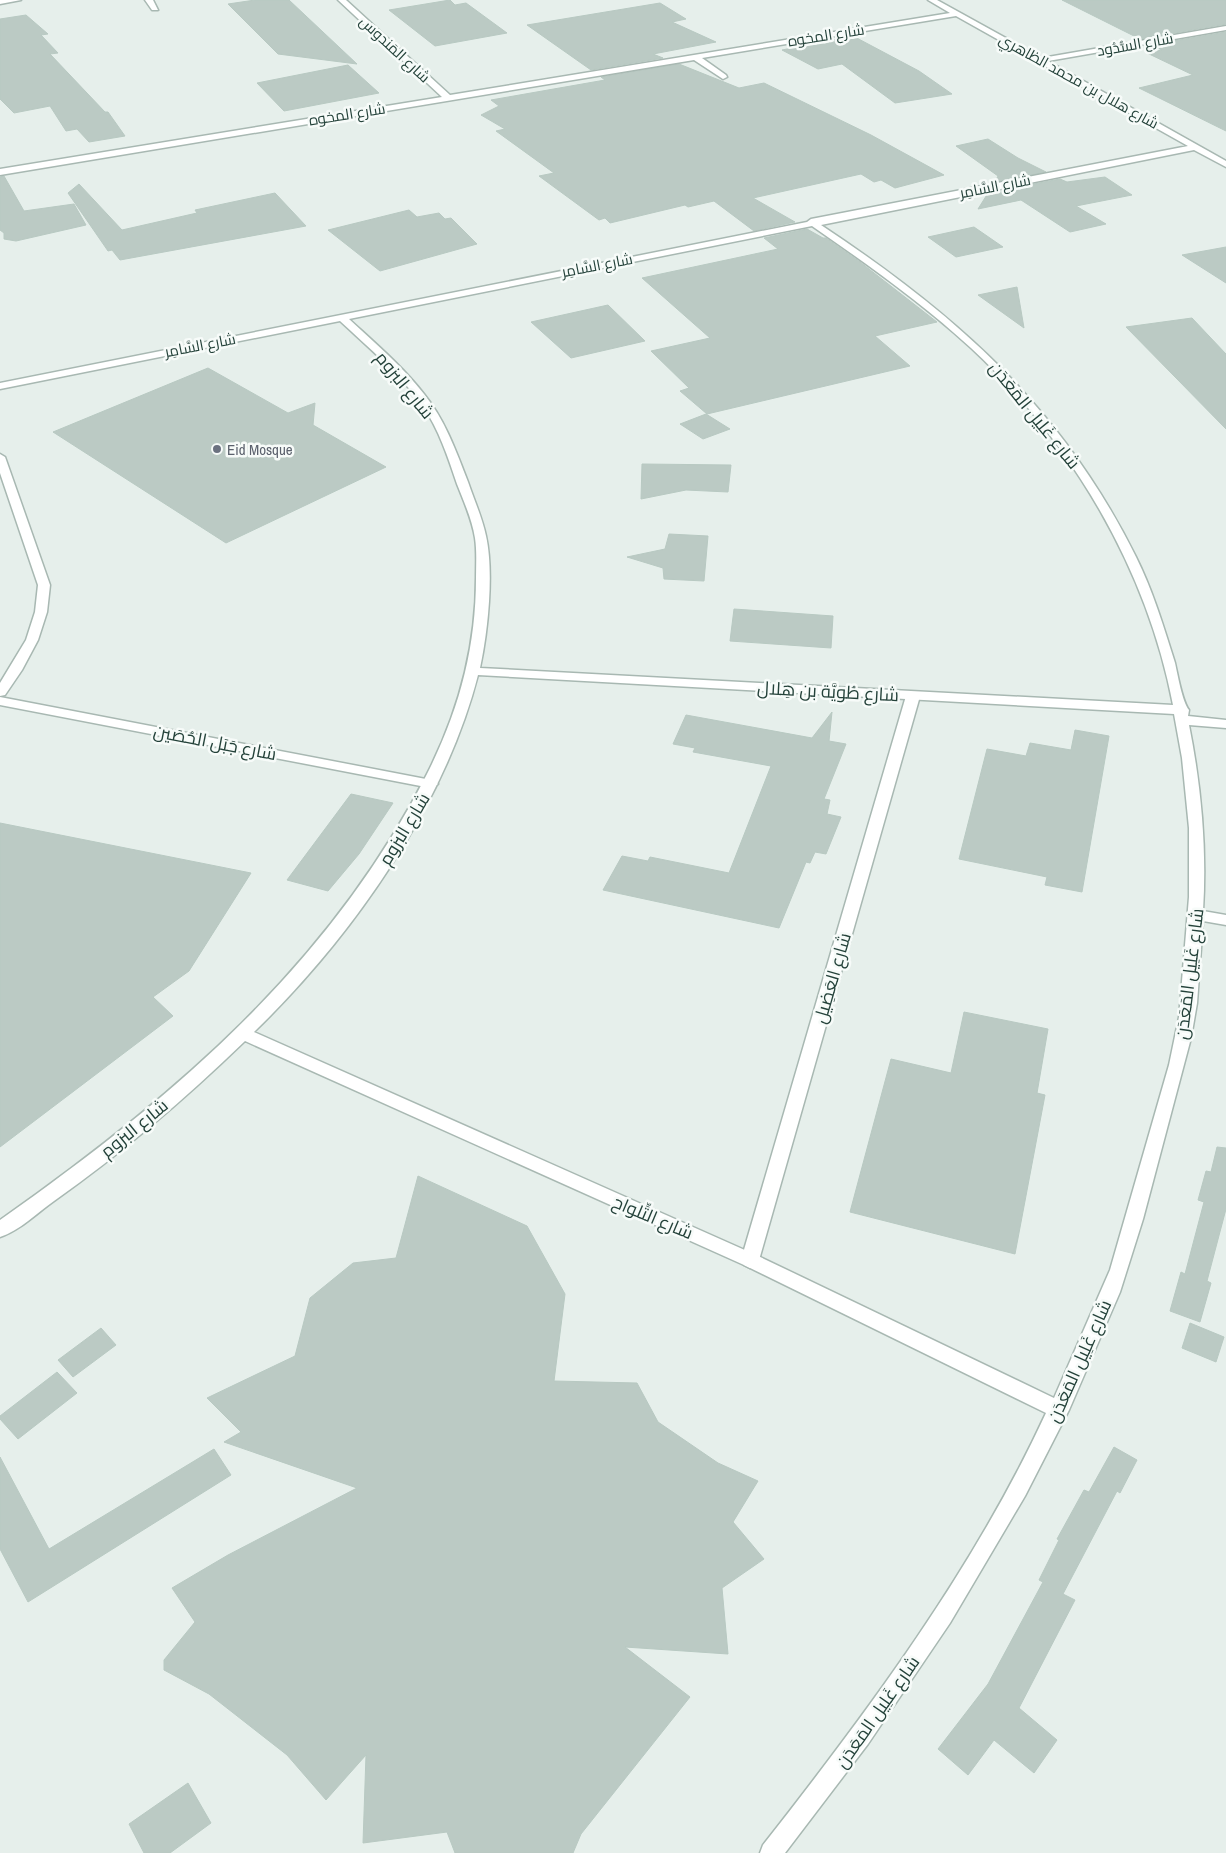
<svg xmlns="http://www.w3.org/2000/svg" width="1226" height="1853" font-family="'Archivo Narrow',Cairo,sans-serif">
	<rect width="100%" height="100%" fill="#e6efeb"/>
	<path fill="#bbcac4" stroke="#b8c9c2" d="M255,0h34l68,64 -79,-10 -50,-50z
		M450,0l5,5 11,-2 41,30 -72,13 -46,-36z
		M1062,0h164v24l-86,15z
		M660,3l26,16 -14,3 44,20 -63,12 10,4 -72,12 -64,-45z
		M26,15l22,19 -7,1 17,18 -8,1 55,58h3l17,24 -36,6 -12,-13 -11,2 -16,-25 -36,7 -14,-14v-80z
		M1226,32v99l-87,-43 54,-13 -46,-22 15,-3 -11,-5z
		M853,36l66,35 33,23 -57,9 -53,-39 -24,5 -36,-19z
		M679,64l60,24 25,-5 107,52 73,40 -49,13 -14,-8 -7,2 -13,-8 -108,24 42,24 -41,9 -40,-30 -26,6 -3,-2 -75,18 -5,-5 -6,2 -60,-44 15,-3 -58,-42 9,-2 -24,-14 18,-9 -8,-6 114,-20 -4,-3z
		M348,65l31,28 -95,18 -27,-28z
		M988,139l30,19 28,14 -51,10 3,-6 -42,-30z
		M4,176l20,35 50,-7 12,21 -70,16 -12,-2v-6l-4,-3v-53z
		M1105,177l27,18 -56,11 30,18 -36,8 -49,-32 -43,9 10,-16 72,-14 7,3z
		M79,184l43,46 75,-17 -2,-3 80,-17 31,33 -186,34 -8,-10 -4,1 -40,-58z
		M409,210l8,7 22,-4 6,6 6,-1 26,26 -97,27 -52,-41z
		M974,227l29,20 -47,10 -28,-20z
		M807,229l16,9h3l34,24 77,60 -62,14 35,30 -203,48 -27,-23 9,-3 -38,-37 59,-13 -68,-60 136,-29 -14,-11z
		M1226,247v36l-44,-28z
		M1017,287l7,41 -46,-33z
		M608,305l37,36 -74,17 -40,-36z
		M1192,318l34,36v75l-100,-102z
		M208,368l80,45 27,-10 -2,22 73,42 -160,76 -173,-111z
		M706,414l24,15 -27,10 -23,-15z
		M642,464l89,1 -3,27 -42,-2 -45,9z
		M669,534l39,2 -4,45 -40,-2 -1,-11 -36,-11 38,-8z
		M734,609l99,7 -2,32 -101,-7z
		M832,712l-3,29 17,3 -22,55 6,1 -3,14 14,3 -15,37 -11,-2 -5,11 -4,-1 -27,66 -176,-38 19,-34 26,5 2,-4 79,16 42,-107 -78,-14 2,-4 -22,-4 13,-29 126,23z
		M1075,730l34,6 -27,156 -37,-7 2,-8 -88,-18 28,-110 39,7 4,-13 41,7z
		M351,794l42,9 -34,51 -31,37 -41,-11z
		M0,823l251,50 -62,98 -36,26 20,19 -173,131z
		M964,1012l84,17 -11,64 8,2 -30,159 -165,-42 41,-153 60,14z
		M1217,1147l9,1v61l-19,72 4,2 -11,39 -30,-11 11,-39 4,2 19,-72 -6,-2 8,-29 5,1z
		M418,1176l109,50 38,68 -11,87 83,2 21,39 60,41 40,18 -25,41 31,37 -42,29 6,66 -103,-7 65,50 -109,137 -8,19h-118l-8,-21 -84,11 3,-88 -40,45 -39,-45 -78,-61 -45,-24v-10l31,-38 -23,-34 56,-33 129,-67 -133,-46 17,-10 -34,-34 88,-42 15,-58 43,-35 43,-5z
		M1190,1323l34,14 -8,25 -34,-14z
		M101,1328l15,17 -43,32 -15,-17z
		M57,1372l20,21 -59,46 -18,-20v-3z
		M1114,1447l23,13 -17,33 -3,-2 -54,103 12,6 -56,108 38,32 -23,33 -40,-33 -26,35 -30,-26 50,-65 55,-102 -4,-2 20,-40 -2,-1 27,-49 5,2z
		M214,1449l17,26 -203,127 -28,-53v-92l49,92z
		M188,1783l23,40 -41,30h-26l-15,-29z"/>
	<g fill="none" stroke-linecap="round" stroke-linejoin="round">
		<g stroke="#a8b8b2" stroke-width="3">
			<path id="service" d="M913,692l7,4 -161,564 -3,5 -6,3 -6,-3 -3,-5 165,-564z
				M0,697l431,83 7,4 -7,4 -431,-83z"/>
		</g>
		<g stroke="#a8b8b2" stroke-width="3">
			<path id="minor" d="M0,0h21l-21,4z
				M145,0h8l5,10h-6z
				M338,0h8l104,95 500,-82 -22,-13h9l105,58 184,-32v4l-178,31 178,100v6l-32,-17 -373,75c136,90 241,183 315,332 17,34 28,71 39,106 3,13 7,38 14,47l-1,6 38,4v8l-37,-3c12,60 18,124 14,186l23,4v10l-23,-4 -6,82 -6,35 -48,181 -23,73 -51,118 -44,86 -75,127 -82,121 -83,109h-25l3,-8c106,-135 211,-276 283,-432l-302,-148 -499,-224c-60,58 -123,112 -191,160 -17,12 -35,30 -54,36v-17c172,-121 330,-255 427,-446 32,-63 49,-126 49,-196 0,-13 1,-27 -1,-40 -3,-19 -11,-36 -18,-54 -9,-27 -18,-54 -34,-78 -23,-32 -54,-58 -83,-85l-340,68v-6l807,-161 4,-3 377,-73 -232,-130 -254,42 24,17 1,2 -4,2 -29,-19 -694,115v-6l442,-72zM812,226c55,38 110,77 159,122 101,94 176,221 202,357l-693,-37c8,-37 14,-96 6,-132 -4,-19 -12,-36 -18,-54 -12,-31 -23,-62 -44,-88 -22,-28 -49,-51 -75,-75zM478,675l696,39 8,44 7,70v69l-10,120 -10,48 -59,205 -56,128 -298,-143 -502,-223c97,-94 190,-225 224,-357z"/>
		</g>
		<g stroke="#a8b8b2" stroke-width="3">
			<path id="tertiary" d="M0,454l5,3 45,128 -3,27 -9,28 -16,30 -17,25 -5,1v-13l26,-43 9,-28 3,-27 -38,-112z"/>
		</g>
		<use href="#service" fill="#fff" fill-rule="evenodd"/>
		<use href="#minor" fill="#fff" fill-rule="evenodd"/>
		<use href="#tertiary" fill="#fff" fill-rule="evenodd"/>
	</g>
	<circle fill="#6b7280" stroke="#f7fbf9" stroke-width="2" cx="217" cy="449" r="5"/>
	<g text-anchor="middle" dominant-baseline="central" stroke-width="5" stroke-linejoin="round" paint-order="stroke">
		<g font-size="15" fill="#24423a" stroke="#f7fbf9">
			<text transform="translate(826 35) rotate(-9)">شارع المخوه</text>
			<text transform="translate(1135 44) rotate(-10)">شارع السُّدُود</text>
			<text transform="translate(395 49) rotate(43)">شارع المَندوس</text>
			<text transform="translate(1079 81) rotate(29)">شارع هلال بن محمد الظاهري</text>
			<text transform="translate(347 114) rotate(-9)">شارع المخوه</text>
			<text transform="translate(995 186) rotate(-11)">شارع السَّامِر</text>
			<text transform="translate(597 265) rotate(-11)">شارع السَّامِر</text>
			<text transform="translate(200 345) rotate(-11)">شارع السَّامِر</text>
		</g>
		<g font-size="15" fill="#5b616d" stroke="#f7fbf9" text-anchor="start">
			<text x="227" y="449">Eid Mosque</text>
		</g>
		<g font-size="18" fill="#24423a" stroke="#f7fbf9">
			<text transform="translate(405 385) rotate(51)">شارع البزوم</text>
			<text transform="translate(1035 415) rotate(51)">شارع غَلِيل المَعَدَن</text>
			<text transform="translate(828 691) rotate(3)">شارع طُويَّة بن هِلال</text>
			<text transform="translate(215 742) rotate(11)">شارع جَبَل الحُصَين</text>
			<text transform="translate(404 829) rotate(-59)">شارع البزوم</text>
			<text transform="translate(1189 974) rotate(-83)">شارع غَلِيل المَعَدَن</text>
			<text transform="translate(832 978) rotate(-74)">شارع العَضِيل</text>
			<text transform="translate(134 1128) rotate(-39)">شارع البزوم</text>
			<text transform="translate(653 1217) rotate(23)">شارع التِّلواح</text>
			<text transform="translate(1079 1361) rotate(-66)">شارع غَلِيل المَعَدَن</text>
			<text transform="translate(877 1712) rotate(-55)">شارع غَلِيل المَعَدَن</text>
		</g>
	</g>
</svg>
